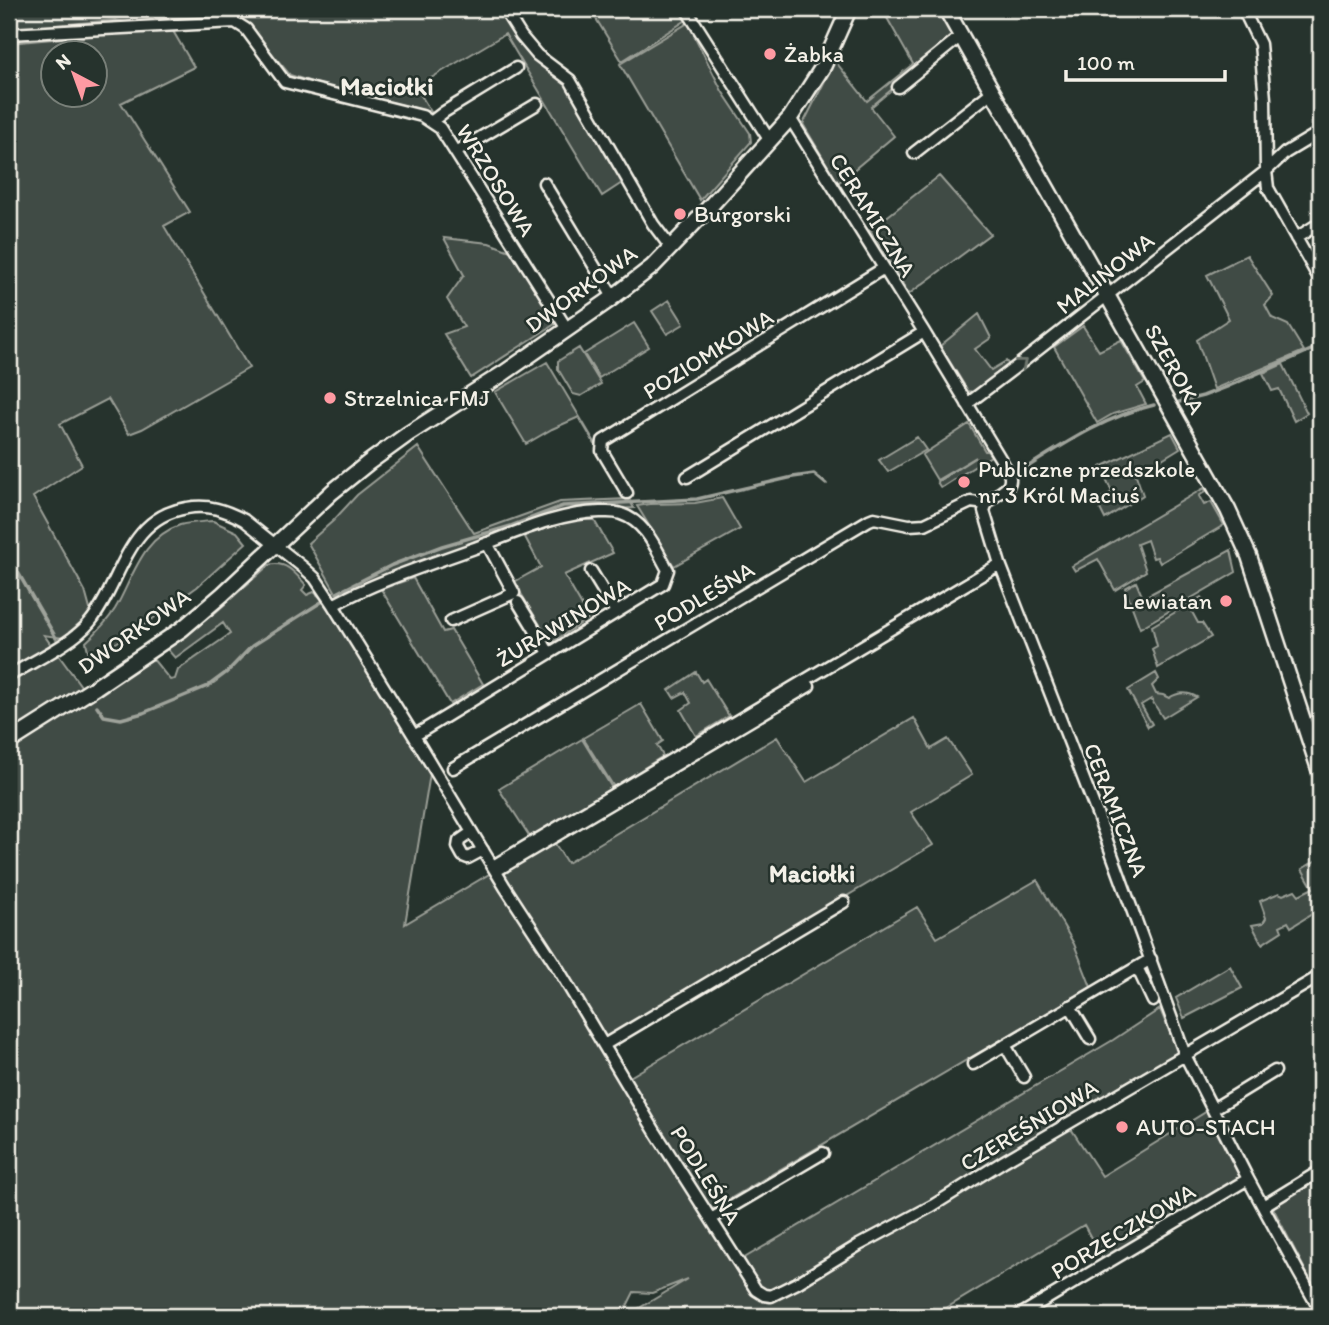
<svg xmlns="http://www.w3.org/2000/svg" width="1329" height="1325" font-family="Itim,sans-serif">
	<rect width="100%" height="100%" fill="#26332d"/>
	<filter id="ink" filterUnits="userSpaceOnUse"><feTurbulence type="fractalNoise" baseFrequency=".0143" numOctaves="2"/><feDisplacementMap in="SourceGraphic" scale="14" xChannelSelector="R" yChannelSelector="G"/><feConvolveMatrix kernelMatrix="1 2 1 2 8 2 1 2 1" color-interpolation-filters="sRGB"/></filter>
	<g filter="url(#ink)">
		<path fill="#414b45" stroke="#9a9e96" stroke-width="2" fill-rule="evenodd" d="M9,9h488l31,44 40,28 57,100 -23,15 -97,-162 -89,53 15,25 -113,-28 -28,-9 -20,-24 -24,-22 -11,-7 -53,3 -9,6 21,36 -73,36 69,109 -26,14 85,142 -107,61 -13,5 -21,-35 -48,25 22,41 -49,32 52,94 6,22 -28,25 -19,-3 45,62 64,-38 17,21 5,-1 3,-9 52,-36 -7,-11 -48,35 -8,-9 49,-37 53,-47c17,-5 27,9 37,20l-4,5 5,5 7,-3 8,7 13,-8 -27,-48 25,-22 24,-26 61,-48 56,86 86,-31 67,-3 -48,-82 -27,12 -26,15 -31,-52 52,-30 87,146 -60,3 -73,22 -128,47 -31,16 -8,14 96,164 -25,150 86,-51 12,-1 51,-30 13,21 210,-126 29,45 108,-64 17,31 17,-10 24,36 -61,37 22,33 -329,195 24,38 289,-171 20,31 100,-58 37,64 17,43 -380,223 30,50 372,-220 47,-31 19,46 -113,66 36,55 107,-66 17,33 14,35 -137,82 -19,-35 -151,91h-307l62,-37 -36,14 -18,-1 -12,24h-613v-1273l98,-9 61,-4 -53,-10 -106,9zM52,52h42v42h-42z
			M590,9h91l7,10 -66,42z
			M882,9h55l17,28 -83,70 23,29 -56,47 -35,-59 32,-63 32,40 46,-37z
			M688,23l34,68 28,42 1,9 -51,58 -80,-136z
			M939,176l51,58 -81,60 -39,-64z
			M444,238l45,5 24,9 42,72 -84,54 -27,-44 20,-7 -17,-28 17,-24z
			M1247,255l26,41 -8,9 7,13 16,7 16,26 -90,38 -17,-49 32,-21 -22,-44z
			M669,300l15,24 -17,10 -15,-23z
			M979,314l12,24 -16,11 16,21 15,-9 3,4 -36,27 -5,-1 -28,-45z
			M634,323l15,24 -50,31 -15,-24z
			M1083,326l16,25 22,-11 24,42 -8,5 9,17 -33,10 -16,9 -43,-76z
			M579,348l22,36 -20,12 -8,-2 -15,-25v-8z
			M1283,364l24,49 -13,8 -15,-32 -7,2 -9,-18z
			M969,424l16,27h2l4,5 -50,32 -4,-6 39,-25 -39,23 -15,-25z
			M1172,433l8,15 -44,27 7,20 -38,24 -9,-18 16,-9 -11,-25z
			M917,437l9,13 -38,22 -9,-12z
			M1204,488l2,3 -7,5 5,9 7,-3 13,23 -64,38 -3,-6 -4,1 -6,-18 -10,4 9,27 -31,19 -17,-31 -23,12 -3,-5z
			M722,498l18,31 -66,37 -37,-60 13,-2 45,-1z
			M574,520h20l19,33 -49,22 25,43 -38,25 -37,-61 27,-15 -17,-32z
			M213,521l24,11 9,11 -49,44 -57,41 -50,31 -4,-17c11,-10 21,-20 29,-33 18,-31 26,-71 65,-84 11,-3 22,-3 33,-4z
			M1231,550l5,22 -96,56 -15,-40 11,-6 7,16z
			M413,578l30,54 8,-2 32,54 -33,20 -69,-115z
			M1201,597l4,6 -13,9 6,11h4l9,14 -53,31 -6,-19 5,-3 -5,-20z
			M696,672l6,10 4,-3 23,37 -33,20 -15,-26 10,-7 -6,-11 -11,6 -5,-8z
			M1156,673l3,6 -7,7 4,8 7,1 6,3c9,-6 19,-6 28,-1l-34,21 -12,-19 -10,6 11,19 -4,3 -20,-37z
			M641,704l22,37 -6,4 6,11 -49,31 -31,-49z
			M582,739l30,49 -82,49 -31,-48z
			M1320,858v51l-29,18 -3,-5 -8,4 2,5 -20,13 -10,-19 11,-2 3,-5 -6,-17 19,-8 4,2 12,-5 4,5 14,-7 -11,-19z
			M1230,966l12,22 -58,30 -8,-20z
			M1320,1175v116l-3,2 -46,-89z"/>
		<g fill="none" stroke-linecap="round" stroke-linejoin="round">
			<path stroke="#9fa39b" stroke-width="3.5" d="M1179,402l24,-6 26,-10 91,-40
				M1018,473c43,-27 85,-56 136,-68
				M9,557l47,81
				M337,593l55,-28 50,-19 69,-20 52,-20 134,-7 96,-22 21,-3 12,10
				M97,706l7,10 17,3 22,-6 65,-27 19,-14 25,-26 71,-45"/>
			<g stroke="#f4f1e8" stroke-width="15">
				<path id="street" d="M504,9l17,27 16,19 33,25 83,144 18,24
					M686,9l84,132
					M1243,9l17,35 5,55 1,72 2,17 52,92
					M9,34l226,-12 11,7 39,53 137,34 18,12 127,201
					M898,87l63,-51
					M790,118l134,214 85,141c7,21 -21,18 -25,38l16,53 98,252 87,239 63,124 51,94 21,37
					M431,122l13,-10 72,-44
					M456,152l81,-48
					M914,153l79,-62
					M544,183l69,114
					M1296,238l24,-15
					M967,404l54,-41 245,-192 19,-18 35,-21
					M687,477l237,-145
					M627,493l-25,-42 1,-10 281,-173
					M591,571l25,41
					M518,602l31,51
					M333,605c44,-24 92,-39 139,-56 41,-15 84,-36 128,-37 7,0 15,-1 21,2 25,8 35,35 47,56l-5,14 -249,152
					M451,621l63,-28 -27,-50
					M9,676c24,-15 63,-32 81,-54 32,-39 36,-105 97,-114 21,-4 38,2 57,12l60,48 11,10 18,27 81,131 91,151 49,75 102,171 100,157 8,5 7,1 26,-13 62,-38 73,-39 72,-45 316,-185
					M453,768l416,-248 5,-2 35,7 16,-1 46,-22 15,2
					M472,832l-13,9 -1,6 5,9 5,2 15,-8
					M493,866l507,-302
					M496,871l313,-185
					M1137,967l16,34
					M1070,1006l20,33
					M604,1045l240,-143
					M1005,1045l19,32
					M973,1064l178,-105
					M1213,1109l62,-38
					M1263,1206l57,-35
					M711,1219l112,-66
					M1018,1316l230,-137"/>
			</g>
			<g stroke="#f4f1e8" stroke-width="19">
				<path id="secondary" d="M946,9l282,501 21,46 71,216
					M9,742l87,-55 86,-58 41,-35 109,-102 36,-29 40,-29 96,-61 104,-72 44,-34 51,-53 87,-96 34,-53 25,-56"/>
			</g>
			<use href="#street" stroke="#26332d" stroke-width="10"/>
			<use href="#secondary" stroke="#26332d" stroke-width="14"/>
		</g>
		<defs><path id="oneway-chevron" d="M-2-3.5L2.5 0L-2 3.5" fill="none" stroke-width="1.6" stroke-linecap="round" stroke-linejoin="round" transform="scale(1.75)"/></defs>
		<use stroke="#6e766e" href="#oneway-chevron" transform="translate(1022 363) rotate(-38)"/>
	</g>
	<g fill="#ff9aa2" stroke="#26332d" stroke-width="2.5">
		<circle cx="770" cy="54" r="7"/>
		<circle cx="680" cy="214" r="7"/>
		<circle cx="330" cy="398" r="7"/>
		<circle cx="964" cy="482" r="7"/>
		<circle cx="1226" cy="601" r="7"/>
		<circle cx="1122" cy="1127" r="7"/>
	</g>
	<g text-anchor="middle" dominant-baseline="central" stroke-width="5" stroke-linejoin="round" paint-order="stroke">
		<g font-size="23" fill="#f4f1e8" stroke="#26332d" text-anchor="start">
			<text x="784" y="54">Żabka</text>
			<text x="694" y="214">Burgorski</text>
			<text x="344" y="398">Strzelnica FMJ</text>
			<text x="978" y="469">Publiczne przedszkole<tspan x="978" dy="26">nr 3 Król Maciuś</tspan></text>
			<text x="1212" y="601" text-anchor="end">Lewiatan</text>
			<text x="1136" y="1127">AUTO-STACH</text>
		</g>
		<g font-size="23" fill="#f4f1e8" stroke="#26332d">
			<text transform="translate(496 180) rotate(58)">WRZOSOWA</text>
			<text transform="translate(873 215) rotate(58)">CERAMICZNA</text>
			<text transform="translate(1105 273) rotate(-38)">MALINOWA</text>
			<text transform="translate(581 289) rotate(-36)">DWORKOWA</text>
			<text transform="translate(708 354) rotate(-32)">POZIOMKOWA</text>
			<text transform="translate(1175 369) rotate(61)">SZEROKA</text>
			<text transform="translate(704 596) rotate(-31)">PODLEŚNA</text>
			<text transform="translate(563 622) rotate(-31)">ŻURAWINOWA</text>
			<text transform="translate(134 631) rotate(-35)">DWORKOWA</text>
			<text transform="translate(1116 810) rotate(69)">CERAMICZNA</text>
			<text transform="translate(1029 1125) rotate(-31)">CZEREŚNIOWA</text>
			<text transform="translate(706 1175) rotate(58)">PODLEŚNA</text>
			<text transform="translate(1123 1231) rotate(-31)">PORZECZKOWA</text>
		</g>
		<g font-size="24" font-weight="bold" fill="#f4f1e8" stroke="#26332d">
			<text x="812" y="873">Maciołki</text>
		</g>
		<g font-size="26" font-weight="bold" fill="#f4f1e8" stroke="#26332d">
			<text x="387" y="86">Maciołki</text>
		</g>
	</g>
	<rect width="1329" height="1325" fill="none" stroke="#26332d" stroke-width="35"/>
	<rect x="18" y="18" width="1294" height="1290" fill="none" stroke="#f4f1e8" stroke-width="2.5" filter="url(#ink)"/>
	<g transform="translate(74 74) rotate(319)"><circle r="33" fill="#26332d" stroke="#787f78" stroke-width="2"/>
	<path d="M0-5L12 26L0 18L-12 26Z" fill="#ff9aa2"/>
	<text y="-10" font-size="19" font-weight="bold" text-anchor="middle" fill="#f4f1e8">N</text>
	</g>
	<path d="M1066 70v10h159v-10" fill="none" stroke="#f4f1e8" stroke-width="3.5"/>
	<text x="1077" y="70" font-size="21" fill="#f4f1e8" stroke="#26332d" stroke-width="5" paint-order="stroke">100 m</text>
</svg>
